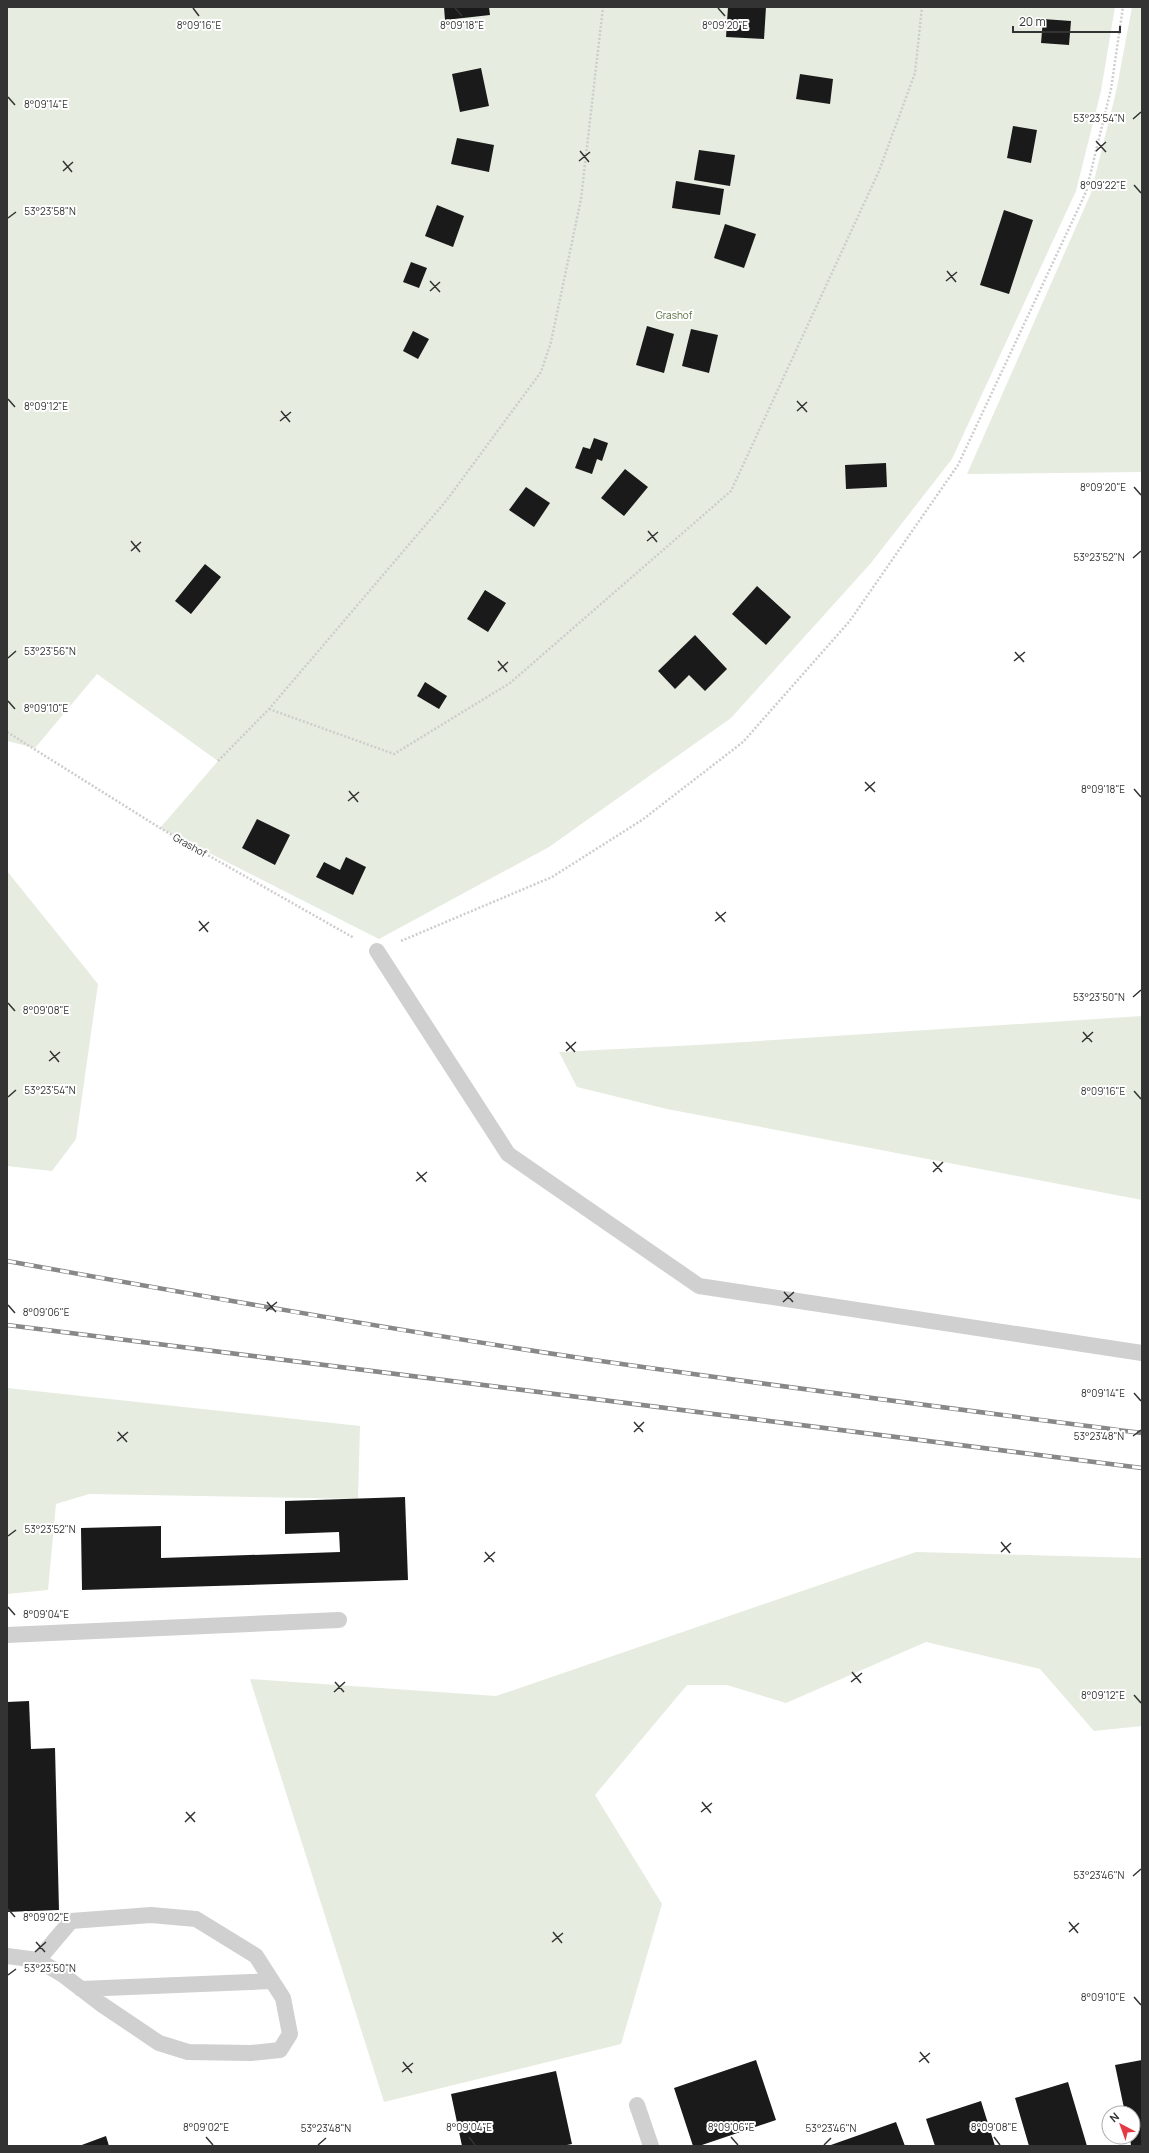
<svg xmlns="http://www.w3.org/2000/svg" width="1149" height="2153" font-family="Manrope,sans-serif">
	<rect width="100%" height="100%" fill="#fff"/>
	<path fill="#e6ecdf" d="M7,7h1108l-14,84 -25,100 -124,268 -81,104 -140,155 -182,129 -170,92 -219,-111 58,-67 -121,-87 -62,74 -28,-7z
		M1132,7h10v465l-175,2 124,-281 25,-101z
		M7,871l91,113 -22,155 -24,32 -45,-5z
		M1142,1016v184l-475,-91 -90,-22 -18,-35 138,-7z
		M7,1388l353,38 -2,73 -269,-5 -33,10 -8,86 -41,4z
		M916,1552l226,6v168l-48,5 -54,-62 -114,-27 -140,61 -59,-18h-40l-92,110 67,109 -41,140 -237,58 -134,-423 246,17z"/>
	<path fill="#1a1a1a" d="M444,7h45l1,8 -45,5z
		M728,7h38l-2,32 -38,-2z
		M1043,19l28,2 -2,24 -28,-2z
		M481,68l8,38 -29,6 -8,-38z
		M800,74l33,5 -3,25 -34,-5z
		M1013,126l24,4 -6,33 -24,-5z
		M457,138l37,7 -5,27 -38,-8z
		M699,150l36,5 -5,31 -36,-6z
		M676,181l48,8 -4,26 -48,-7z
		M437,205l27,11 -11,31 -28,-11z
		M1004,210l29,10 -24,74 -29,-9z
		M725,224l31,10 -12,34 -30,-10z
		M411,262l16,6 -8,20 -16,-6z
		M647,326l27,8 -10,39 -28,-8z
		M691,329l27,6 -9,38 -27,-7z
		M413,331l16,8 -11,20 -15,-8z
		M594,438l14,5 -6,18 -5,-2 -5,15 -17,-6 8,-21 7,2z
		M886,463l1,24 -41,2 -1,-24z
		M625,469l23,18 -24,29 -23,-18z
		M526,487l24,16 -16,24 -25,-17z
		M205,564l16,13 -30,37 -16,-13z
		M757,586l34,31 -25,28 -34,-31z
		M485,590l21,13 -18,29 -21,-13z
		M695,635l32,34 -22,22 -16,-16 -14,14 -17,-18z
		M425,682l22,14 -8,13 -22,-13z
		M257,819l33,16 -15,30 -33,-17z
		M346,857l20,10 -13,28 -37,-18 8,-15 16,8z
		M405,1497l3,83 -326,10 -1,-62 80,-2v32l179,-6 -1,-20 -54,2v-33z
		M29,1701l2,48 24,-1 4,162 -52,2v-210z
		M756,2060l20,60 -77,26h-6l-19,-58z
		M1142,2060v86h-11l-1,-9h3v-24h-8l-10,-48z
		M556,2071l16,73 -10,2h-100l-11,-52z
		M1068,2082l19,64h-58l-14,-48z
		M981,2101l14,45h-60l-9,-27z
		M896,2122l9,24h-77z
		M106,2136l3,10h-30z"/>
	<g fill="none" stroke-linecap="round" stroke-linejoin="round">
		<path stroke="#cdcdcd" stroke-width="2.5" stroke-dasharray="2 2" stroke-linecap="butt" d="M269,709l125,45 116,-71 221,-192 148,-320 36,-98 7,-66
			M7,732l153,96 194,110
			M218,761l51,-52 177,-208 95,-129 10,-30 30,-143 22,-192
			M401,941l151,-64 90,-57 101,-78 106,-120 109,-157 128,-273 25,-103 12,-82"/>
		<path stroke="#d0d0d0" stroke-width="16" d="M377,951l131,203 191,132 443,67
			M7,1635l332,-15
			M7,1956l31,4 25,15 38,29 58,39 29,9 63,1 29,-3 10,-16 -7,-36 -27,-42 -60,-37 -45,-4 -80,6 -33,39
			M81,1989l191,-8
			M637,2105l14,41"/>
		<g stroke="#888" stroke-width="4.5">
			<path id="rail" d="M7,1261c193,35 386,69 580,98 185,27 370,50 555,74
				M7,1325l1135,143"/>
		</g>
		<use href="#rail" stroke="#fff" stroke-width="3" stroke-dasharray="9" stroke-linecap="butt"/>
	</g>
	<path fill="none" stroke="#333" stroke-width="1.5" d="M193,8l6,8M455,8l7,8M718,8l7,8M8,97l7,8M1133,119l8,-7M1096,141l10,11M580,151l9,11M1096,151l10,-9M63,161l9,11M579,161l11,-9M63,171l10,-9M1134,185l7,8M8,218l8,-6M947,271l9,11M430,281l10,11M946,281l11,-9M430,291l10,-9M8,399l7,8M797,401l10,11M281,411l9,11M797,411l10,-9M280,421l11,-9M1134,487l7,8M648,531l9,11M131,541l9,11M647,541l11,-9M131,551l10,-9M1133,558l8,-7M1015,652l9,10M8,658l8,-7M498,661l9,11M1014,661l11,-9M498,671l10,-9M8,701l7,8M865,782l10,10M1134,789l7,8M349,791l9,11M865,791l10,-9M348,801l11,-9M716,912l9,10M199,921l9,11M715,921l11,-9M199,931l10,-9M1133,997l8,-7M8,1003l7,8M1083,1032l9,10M566,1042l9,10M1082,1042l11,-10M50,1051l9,11M566,1051l10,-9M49,1061l11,-9M1134,1091l7,8M8,1097l8,-7M933,1162l9,10M417,1172l9,10M933,1172l10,-10M416,1181l11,-9M784,1292l9,10M267,1302l9,10M783,1302l11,-10M8,1305l7,8M266,1311l11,-9M1134,1393l7,8M634,1422l9,10M118,1432l9,10M634,1432l10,-10M1133,1436l8,-6M117,1441l11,-9M8,1536l8,-6M1001,1542l9,11M485,1552l9,10M1001,1552l10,-9M484,1562l11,-10M8,1607l7,8M852,1672l9,11M335,1682l9,10M851,1682l11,-9M334,1692l11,-10M1134,1695l7,8M702,1802l9,11M186,1812l9,10M701,1812l11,-9M185,1822l10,-10M1133,1876l8,-7M8,1909l7,8M1069,1922l9,11M553,1932l9,11M1069,1932l10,-9M36,1942l9,10M552,1942l11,-9M35,1952l11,-10M8,1975l8,-6M1134,1997l7,8M920,2052l9,11M403,2062l9,11M919,2062l11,-9M402,2072l11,-9M206,2137l7,8M469,2137l6,8M731,2137l7,8M994,2137l6,8M318,2145l8,-7M824,2145l7,-7"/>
	<g text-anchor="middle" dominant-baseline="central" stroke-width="4" stroke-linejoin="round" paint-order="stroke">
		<g font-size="10" fill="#56703f" stroke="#fff">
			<text x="674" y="315">Grashof</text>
		</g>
		<g font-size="10" fill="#333" stroke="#fff">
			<text transform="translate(190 845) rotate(29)">Grashof</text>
		</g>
	</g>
	<g font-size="10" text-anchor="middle" fill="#333" stroke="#fff" stroke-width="4" stroke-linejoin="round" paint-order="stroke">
		<text x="199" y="29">8°09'16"E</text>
		<text x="462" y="29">8°09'18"E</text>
		<text x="725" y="29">8°09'20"E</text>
		<text x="46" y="108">8°09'14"E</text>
		<text x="1099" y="122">53°23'54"N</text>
		<text x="1103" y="189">8°09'22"E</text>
		<text x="50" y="215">53°23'58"N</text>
		<text x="46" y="410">8°09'12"E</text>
		<text x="1103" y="491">8°09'20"E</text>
		<text x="1099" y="561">53°23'52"N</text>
		<text x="50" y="655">53°23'56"N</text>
		<text x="46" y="712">8°09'10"E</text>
		<text x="1103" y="793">8°09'18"E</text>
		<text x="1099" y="1001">53°23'50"N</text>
		<text x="46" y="1014">8°09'08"E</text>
		<text x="50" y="1094">53°23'54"N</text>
		<text x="1103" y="1095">8°09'16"E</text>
		<text x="46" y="1316">8°09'06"E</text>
		<text x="1103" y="1397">8°09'14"E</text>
		<text x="1099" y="1440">53°23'48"N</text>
		<text x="50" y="1533">53°23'52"N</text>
		<text x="46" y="1618">8°09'04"E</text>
		<text x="1103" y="1699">8°09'12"E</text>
		<text x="1099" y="1879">53°23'46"N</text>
		<text x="46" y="1921">8°09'02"E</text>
		<text x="50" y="1972">53°23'50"N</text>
		<text x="1103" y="2001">8°09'10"E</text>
		<text x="206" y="2131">8°09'02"E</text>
		<text x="469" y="2131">8°09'04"E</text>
		<text x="731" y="2131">8°09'06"E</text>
		<text x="994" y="2131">8°09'08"E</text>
		<text x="326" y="2132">53°23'48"N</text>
		<text x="831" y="2132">53°23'46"N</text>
	</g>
	<rect width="1149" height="2153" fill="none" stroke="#333333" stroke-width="16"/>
	<g transform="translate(1121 2125) rotate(319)"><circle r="19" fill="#ffffff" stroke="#adadad"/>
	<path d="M0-3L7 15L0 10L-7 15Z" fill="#e63946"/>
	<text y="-6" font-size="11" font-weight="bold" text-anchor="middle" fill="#333333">N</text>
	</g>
	<path d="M1013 26v6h107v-6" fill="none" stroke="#333333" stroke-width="2"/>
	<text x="1019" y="26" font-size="12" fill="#333333" stroke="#ffffff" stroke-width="3" paint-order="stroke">20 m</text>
</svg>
